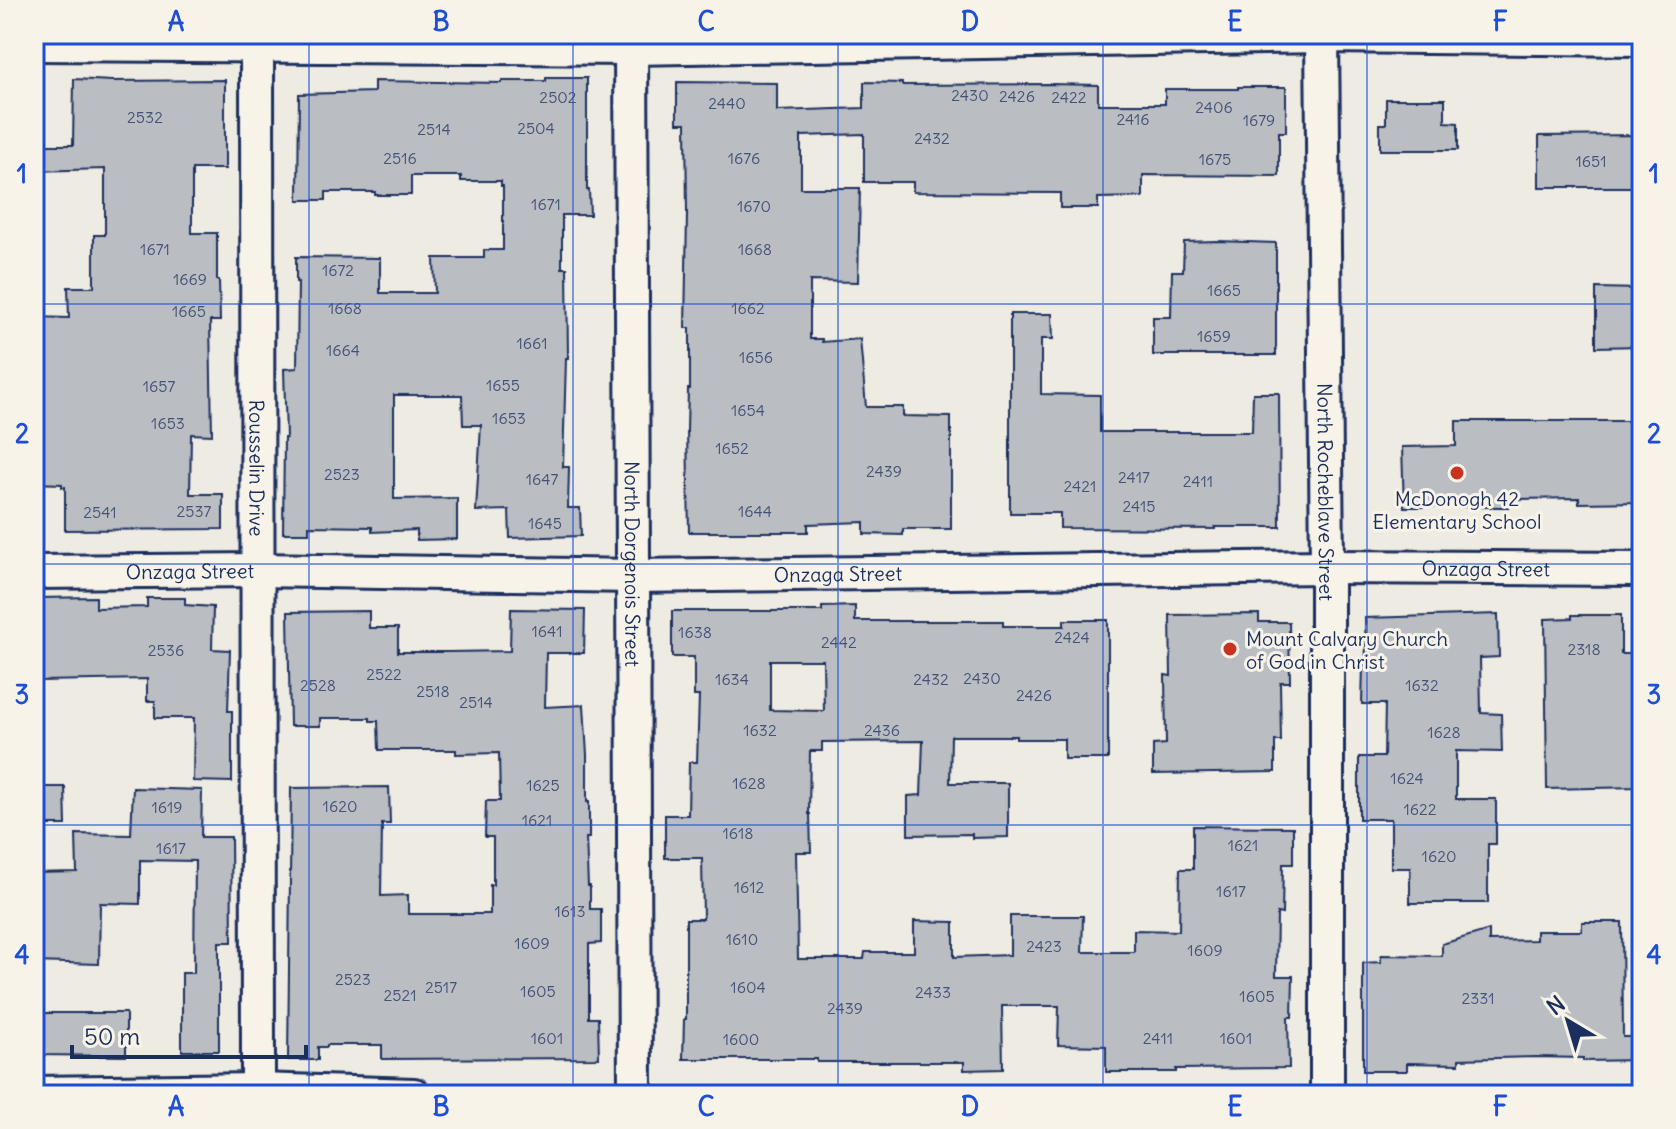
<svg xmlns="http://www.w3.org/2000/svg" width="1676" height="1129" font-family="Delius,sans-serif">
	<rect width="100%" height="100%" fill="#eeebe2"/>
	<filter id="ink" filterUnits="userSpaceOnUse"><feTurbulence type="fractalNoise" baseFrequency=".0125" numOctaves="2"/><feDisplacementMap in="SourceGraphic" scale="16" xChannelSelector="R" yChannelSelector="G"/><feConvolveMatrix kernelMatrix="1 2 1 2 8 2 1 2 1" color-interpolation-filters="sRGB"/></filter>
	<g filter="url(#ink)">
		<path fill="#babdc2" stroke="#1b2f5e" stroke-width="2" fill-rule="evenodd" d="M546,78h41v112h2l1,25h-28v53h5l1,90h-2l-3,109h6l-1,41h12l1,28 -71,2 -1,-28 -33,1 5,-86h-18l-1,-30h-68v104l63,-1v41l-40,1v-10l-45,2v-5l-63,-1v7h-26l1,-95h2l-2,-69 13,-1 1,-86h-2v-25l84,1v35h55l-1,-35h50v-8h19v-64h-2v-5h-40v-5h-50v19h-36v-3h-49v8h-28l1,-106 75,-2v-11l128,2v-2h44z
			M74,79l38,2 113,-1v89h-33v64h25v47h2l1,41h-10l2,114 -21,-1 -1,60h33v35l-158,1v-43h-3v-3l-28,-1v-166l35,1 -1,-31h26v-52h11v-66l-71,2v-26h39z
			M677,82l100,1v28l87,-3v-26l38,1v2l148,-1 48,1v19h67v-15h73v-2h48v45h-7v44l-136,-1v22l-45,1v10h-38v-15l-147,-1v-10h-49v-48l-63,2v52h59l-2,94 -48,-1v58h12v3l38,-3 6,68h37v9l48,1v112h-48v6l-39,-1v-12l-56,2v8h-119l-2,-102 1,-41h2v-61h-5l2,-114 -1,-91h-9z
			M1386,99h59v23l13,1v27h-78v-26h6z
			M1642,135v52h-103v-51z
			M1217,241l59,2v112h-123v-38h18l1,-46h11l1,-29z
			M1596,288l46,1v57l-46,1z
			M1010,314h42l1,25h-12v55l59,1v37h152l1,-39h26l1,134h-65v2l-155,-1v-15h-50z
			M1456,421h186v81l-63,1v-5l-69,1v8h-106l-2,-60 54,-1z
			M96,597v11l51,-1v-9h38v7l28,2 -1,42 18,1 -2,61h4v71l-39,-1 1,-63h-39v-17h-8v-22l-107,2 -1,-83z
			M855,606v15h148v5h61v-6h44v139h-44v-20h-48v-3h-65l-1,47h58v54l-36,1v-4l-64,1v-39l13,-1 2,-54 -101,1v9h-12l-1,63h1l1,38h-15l2,107h66l1,-7h49v-31l40,1v35l56,-2v-39h73l-1,36h52v-22l45,1 1,-62h13v-43l100,1v37h-10l-1,50 -5,-1 -1,63h17l-1,41h-4l1,51 -113,1v3h-70v-26l-48,-1 1,-39h-57l1,63 -39,1v-8h-147v-3h-134l1,-40h2v-100h17l-1,-61h-37v-43h23l1,-53h8l2,-66h-5v-39h-22v-46h150v-4zM770,660h53l1,51 -54,-1z
			M511,609l74,1 -1,43h-38l-1,54 39,-2 3,50v47h2v36h-3l2,48h2v23h11v34l-12,1v74h9l1,40 -217,1v-14h-55v2h-9v13h-30l3,-272 98,-1 1,37h-8l-1,72 27,-1v19h82v-29h3v-48h-8l1,-36h14l-1,-48 -43,1v-4h-77l-1,-29h-8v-3h-50v8h-30l-2,-114 81,-1v17h29v24h51l61,-1z
			M1259,614v8h30l1,60h-10l1,59h-6v31l-122,2v-29l13,-1 -1,-69 6,1 -1,-61z
			M1498,614l1,43 -19,1 1,55 20,1 1,38 -46,-1v48h40v45h-8v59h-78v-35h-19v-49h-32v-62h25l1,-53h-23l1,-39h3l-1,-47z
			M1572,615h49v39h21v52h-4l1,81 -92,2 -2,-170 27,-1z
			M34,787h31l1,38h-32z
			M133,788l69,2 -1,47h30l1,105h-13v109h-37v-78h12l1,-112 -55,-1v44l-40,-1 -1,61 -65,-2v-89l43,-1 -1,-38 55,1z
			M1582,922h40l1,115h19v23l-59,1v-3l-47,-1 -77,2v5l-52,-1v8h-44v-108l18,-1v-7l61,1v-12l47,-14v11l47,-1v-9h46z
			M36,1013h90v43l-90,-1z"/>
		<g fill="none" stroke-linecap="round" stroke-linejoin="round">
			<g stroke="#1b2f5e" stroke-width="38">
				<g id="minor">
					<path id="s1" d="M257,34l1,1061"/>
					<path id="s2" d="M631,34l4,1061"/>
					<path id="s3" d="M1322,34l5,533v528"/>
					<path d="M34,44l597,4 691,-12 320,3"/>
					<path id="s4" d="M34,572l224,-2 375,6 694,-9 315,2"/>
					<path d="M34,1093l224,-3 156,5"/>
				</g>
			</g>
			<use href="#minor" stroke="#f7f3e8" stroke-width="32"/>
		</g>
	</g>
	<path fill="none" stroke="#1d4ed8" stroke-width="2" stroke-opacity="0.55" d="M309,34v1061M573,34v1061M838,34v1061M1103,34v1061M1367,34v1061M34,304h1608M34,564h1608M34,825h1608"/>
	<g fill="#c8321e" stroke="#f7f3e8" stroke-width="3">
		<circle cx="1457" cy="473" r="8"/>
		<circle cx="1230" cy="649" r="8"/>
	</g>
	<g text-anchor="middle" dominant-baseline="central" stroke-width="6" stroke-linejoin="round" paint-order="stroke">
		<g font-size="16" fill="#435277">
			<text x="970" y="95">2430</text>
			<text x="1017" y="96">2426</text>
			<text x="558" y="97">2502</text>
			<text x="1069" y="97">2422</text>
			<text x="727" y="103">2440</text>
			<text x="1214" y="107">2406</text>
			<text x="145" y="117">2532</text>
			<text x="1133" y="119">2416</text>
			<text x="1259" y="120">1679</text>
			<text x="536" y="128">2504</text>
			<text x="434" y="129">2514</text>
			<text x="932" y="138">2432</text>
			<text x="400" y="158">2516</text>
			<text x="744" y="158">1676</text>
			<text x="1215" y="159">1675</text>
			<text x="1591" y="161">1651</text>
			<text x="546" y="204">1671</text>
			<text x="754" y="206">1670</text>
			<text x="155" y="249">1671</text>
			<text x="755" y="249">1668</text>
			<text x="338" y="270">1672</text>
			<text x="190" y="279">1669</text>
			<text x="1224" y="290">1665</text>
			<text x="345" y="308">1668</text>
			<text x="748" y="308">1662</text>
			<text x="189" y="311">1665</text>
			<text x="1214" y="336">1659</text>
			<text x="532" y="343">1661</text>
			<text x="343" y="350">1664</text>
			<text x="756" y="357">1656</text>
			<text x="503" y="385">1655</text>
			<text x="159" y="386">1657</text>
			<text x="748" y="410">1654</text>
			<text x="509" y="418">1653</text>
			<text x="168" y="423">1653</text>
			<text x="732" y="448">1652</text>
			<text x="884" y="471">2439</text>
			<text x="342" y="474">2523</text>
			<text x="1134" y="477">2417</text>
			<text x="542" y="479">1647</text>
			<text x="1198" y="481">2411</text>
			<text x="1080" y="486">2421</text>
			<text x="1139" y="506">2415</text>
			<text x="194" y="511">2537</text>
			<text x="755" y="511">1644</text>
			<text x="100" y="512">2541</text>
			<text x="545" y="523">1645</text>
			<text x="547" y="631">1641</text>
			<text x="695" y="632">1638</text>
			<text x="1072" y="637">2424</text>
			<text x="839" y="642">2442</text>
			<text x="1584" y="649">2318</text>
			<text x="166" y="650">2536</text>
			<text x="384" y="674">2522</text>
			<text x="982" y="678">2430</text>
			<text x="732" y="679">1634</text>
			<text x="931" y="679">2432</text>
			<text x="318" y="685">2528</text>
			<text x="1422" y="685">1632</text>
			<text x="433" y="691">2518</text>
			<text x="1034" y="695">2426</text>
			<text x="476" y="702">2514</text>
			<text x="760" y="730">1632</text>
			<text x="882" y="730">2436</text>
			<text x="1444" y="732">1628</text>
			<text x="1407" y="778">1624</text>
			<text x="749" y="783">1628</text>
			<text x="543" y="785">1625</text>
			<text x="340" y="806">1620</text>
			<text x="167" y="807">1619</text>
			<text x="1420" y="809">1622</text>
			<text x="537" y="820">1621</text>
			<text x="738" y="833">1618</text>
			<text x="1243" y="845">1621</text>
			<text x="171" y="848">1617</text>
			<text x="1439" y="856">1620</text>
			<text x="749" y="887">1612</text>
			<text x="1231" y="891">1617</text>
			<text x="570" y="911">1613</text>
			<text x="742" y="939">1610</text>
			<text x="532" y="943">1609</text>
			<text x="1044" y="946">2423</text>
			<text x="1205" y="950">1609</text>
			<text x="353" y="979">2523</text>
			<text x="441" y="987">2517</text>
			<text x="748" y="987">1604</text>
			<text x="538" y="991">1605</text>
			<text x="933" y="992">2433</text>
			<text x="400" y="995">2521</text>
			<text x="1257" y="996">1605</text>
			<text x="1478" y="998">2331</text>
			<text x="845" y="1008">2439</text>
			<text x="547" y="1038">1601</text>
			<text x="1158" y="1038">2411</text>
			<text x="1236" y="1038">1601</text>
			<text x="741" y="1039">1600</text>
		</g>
		<g font-size="20" fill="#1b2f5e" stroke="#f7f3e8">
			<text stroke="none"><textPath href="#s1" startOffset="434">Rousselin Drive</textPath></text>
			<text stroke="none"><textPath href="#s3" startOffset="458">North Rocheblave Street</textPath></text>
			<text stroke="none"><textPath href="#s2" startOffset="530">North Dorgenois Street</textPath></text>
			<text stroke="none"><textPath href="#s4" startOffset="1452">Onzaga Street</textPath></text>
			<text stroke="none"><textPath href="#s4" startOffset="156">Onzaga Street</textPath></text>
			<text stroke="none"><textPath href="#s4" startOffset="804">Onzaga Street</textPath></text>
		</g>
		<g font-size="20" fill="#1b2f5e" stroke="#f7f3e8">
			<text x="1457" y="498">McDonogh 42<tspan x="1457" dy="23">Elementary School</tspan></text>
			<text x="1246" y="638" text-anchor="start">Mount Calvary Church<tspan x="1246" dy="23">of God in Christ</tspan></text>
		</g>
	</g>
	<rect width="1676" height="1129" fill="none" stroke="#f7f3e8" stroke-width="88"/>
	<g transform="translate(1568 1021) rotate(322)" stroke="#f7f3e8" stroke-width="6" paint-order="stroke">
	<path d="M0-6L14 30L0 20L-14 30Z" fill="#1b2f5e"/>
	<text y="-12" font-size="22" font-weight="bold" text-anchor="middle" fill="#1b2f5e">N</text>
	</g>
	<path d="M72 1045v12h234v-12" fill="none" stroke="#1b2f5e" stroke-width="4"/>
	<text x="84" y="1045" font-size="24" fill="#1b2f5e" stroke="#f7f3e8" stroke-width="6" paint-order="stroke">50 m</text>
	<rect x="44" y="44" width="1588" height="1041" fill="none" stroke="#1d4ed8" stroke-width="3"/>
	<g font-size="26" text-anchor="middle" font-weight="bold" fill="#1d4ed8">
		<text x="176" y="31">A</text>
		<text x="441" y="31">B</text>
		<text x="706" y="31">C</text>
		<text x="970" y="31">D</text>
		<text x="1235" y="31">E</text>
		<text x="1500" y="31">F</text>
		<text x="22" y="183">1</text>
		<text x="1654" y="183">1</text>
		<text x="22" y="443">2</text>
		<text x="1654" y="443">2</text>
		<text x="22" y="704">3</text>
		<text x="1654" y="704">3</text>
		<text x="22" y="964">4</text>
		<text x="1654" y="964">4</text>
		<text x="176" y="1116">A</text>
		<text x="441" y="1116">B</text>
		<text x="706" y="1116">C</text>
		<text x="970" y="1116">D</text>
		<text x="1235" y="1116">E</text>
		<text x="1500" y="1116">F</text>
	</g>
</svg>
